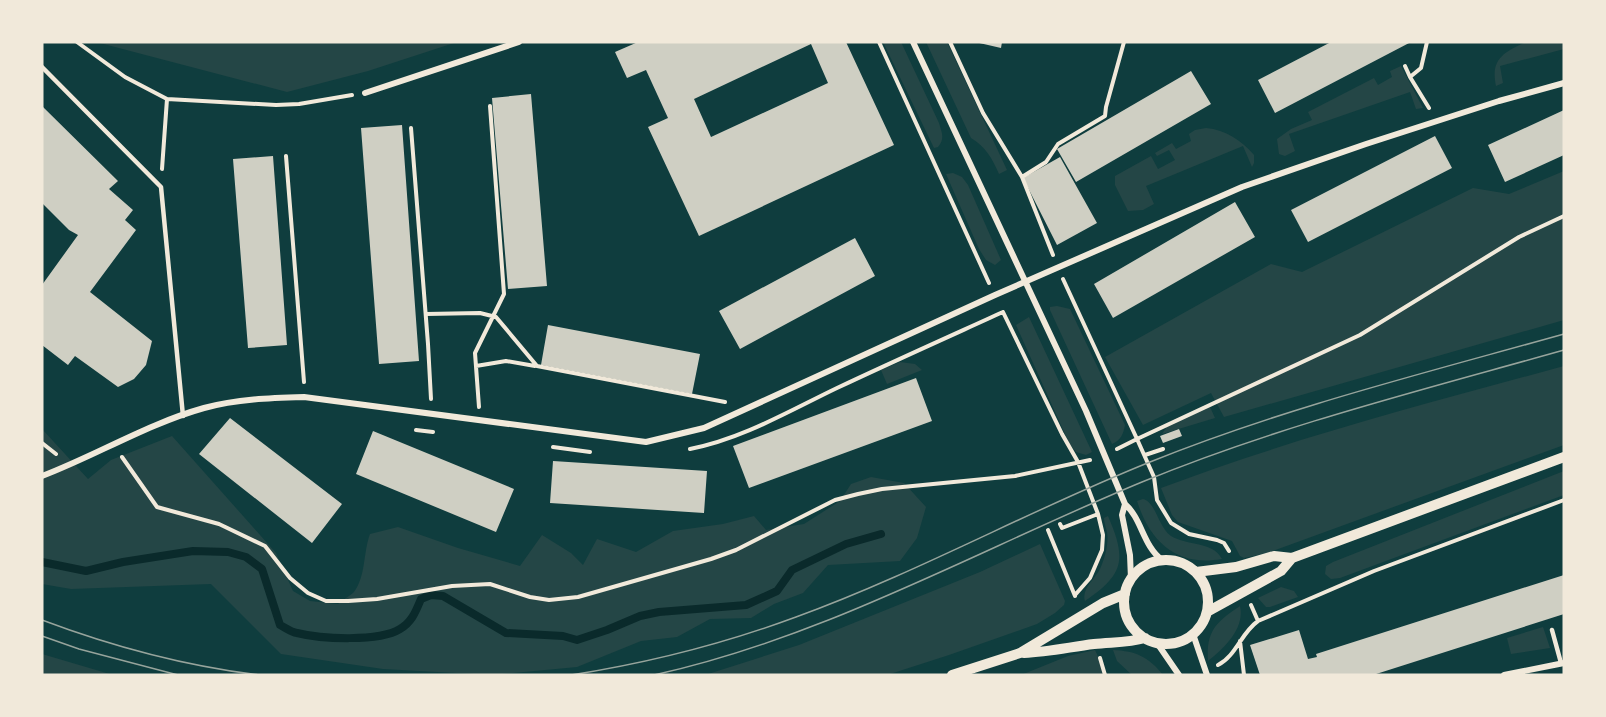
<svg xmlns="http://www.w3.org/2000/svg" width="1606" height="717" font-family="'Public Sans',sans-serif">
	<rect width="100%" height="100%" fill="#0f3d3e"/>
	<path fill="#244646" d="M96,42h361l-89,29 -81,21z
		M883,42h18l38,81c3,10 6,16 -1,24l-4,1z
		M926,42h21l60,128 -8,4c-7,-16 -13,-27 -28,-36z
		M1526,42h38v7l-64,17 3,17 -7,3c-6,-28 9,-34 30,-44z
		M1401,66l22,42 -7,1 -6,-17 -121,42 6,17 -10,5 -6,-2 -2,-15 14,-10 21,-9 -4,-8 66,-34 4,7 14,-8 -2,-6z
		M1206,128c20,2 35,12 48,27v8l-2,4 -9,-21 -97,40 8,18 -11,6 -15,1 -13,-26v-9l36,-20 7,13 17,-9 -6,-10 -12,6 -2,-3 17,-10 4,6 15,-8 -2,-7 6,-4z
		M1564,171v149l-340,97 -13,-24 -68,32 -38,-68 166,-93 31,8 171,-84 36,6z
		M953,173l9,4 6,8 33,75 -6,5 -9,-5 -7,-11 -33,-75z
		M1057,306l13,3 55,116c-2,10 -4,15 -13,19l-62,-134v-3z
		M1029,317l63,135 -6,3 -10,-3 -7,-9 -53,-118z
		M900,362l15,2 7,6 -35,14 -6,-14z
		M1564,366v79l-297,108 -23,5 -4,-2 -8,-15 -54,-19 -6,-7 -11,-27c132,-50 268,-85 403,-122z
		M1210,407l5,11 -53,16 4,-6v-3z
		M42,429l46,50 23,-19 61,-24 104,117 17,38 17,10 28,3c4,-4 12,-8 16,-12 12,-16 9,-39 16,-58l28,-7 60,21 62,18 22,-31 29,18 12,12 14,-26 39,13 37,-21 50,-7 31,-8 12,14 38,-6 36,-23 11,-17 20,-7 33,6 22,24 -9,31 -17,23 -72,4 -25,28 -29,11 -23,14 -41,1 -33,18 -36,4 -64,26 -85,8 -109,-6 -102,-15 -70,-70 -140,5 -29,-5z
		M1564,471v24l-224,83 -9,1 -6,-5 1,-8 7,-4z
		M1143,499c13,3 15,28 28,37 16,10 42,5 51,23 -45,8 -72,-17 -85,-58z
		M1108,516c19,44 16,58 -23,85 -4,-12 10,-22 15,-32 5,-11 9,-26 7,-37 -1,-5 -3,-9 -3,-14z
		M1040,544l25,57 -1,4 -9,8 -18,11 -88,31 -62,20h-182l94,-30 181,-73z
		M1281,587l13,4 4,6 -28,10h-4l-8,-9z
		M1240,606c5,23 -16,42 -32,55 -2,-30 8,-39 32,-55z
		M1543,627l7,21 -39,6 -4,-16z
		M1095,650l7,15 1,10h-82l47,-19z
		M1113,650c23,1 36,7 50,25h-31l-15,-14z
		M42,654l71,21h-71z"/>
	<g fill="none" stroke-linecap="round" stroke-linejoin="round">
		<path stroke="#0a2a2b" stroke-width="8" d="M42,562l44,9 37,-9 70,-11 35,1 18,5 16,12 18,56c6,3 11,7 17,8 24,6 82,9 103,-4 12,-7 16,-18 21,-30l10,-4 12,1 63,37 57,3 14,4 30,-10 33,-14 19,-4 87,-7 31,-14 15,-21 54,-26 35,-10"/>
	</g>
	<path fill="#cfcfc3" fill-rule="evenodd" d="M638,42h208l48,103 -195,91 -51,-109 20,-9 -22,-48 -19,8 -12,-26zM811,44l17,39 -117,54 -17,-38z
		M975,42h27l-1,6z
		M1331,42h80l-136,71 -17,-33z
		M1191,71l20,33 -135,78 -19,-33z
		M531,94l16,192 -39,3 -16,-191z
		M42,106l76,75 -9,8 24,21 -8,10 11,10 -46,62 62,49 -6,24 -12,14 -16,8 -43,-31 -7,9 -26,-20v-60l36,-50 -9,-5 -27,-27z
		M1564,110v45l-59,27 -17,-37z
		M402,125l17,236 -40,3 -18,-236z
		M1435,136l17,32 -144,74 -17,-32z
		M273,156l14,189 -39,3 -15,-189z
		M1060,157l37,66 -40,22 -34,-67z
		M1235,202l20,35 -142,81 -19,-34z
		M855,238l20,38 -135,73 -21,-38z
		M548,325l152,29 -8,40 -151,-29z
		M916,378l16,43 -183,67 -16,-42z
		M230,418l112,86 -30,39 -113,-89z
		M1179,429l3,7 -19,7 -3,-7z
		M373,431l141,58 -18,43 -140,-58z
		M553,461l154,10 -3,42 -154,-10z
		M1564,575v39l-191,61h-113l-10,-30 49,-15 9,29 9,-2 -1,-3z"/>
	<g fill="none" stroke-linecap="round" stroke-linejoin="round">
		<path stroke="#f1e9da" stroke-width="4" d="M77,42l48,35 42,22 109,6 23,-1 53,-9
			M879,42l110,241
			M950,42l33,71 39,64 31,78
			M1427,42l-6,26 -11,9 19,31
			M1405,66l5,11
			M411,128l17,216 3,55
			M286,156l18,226
			M162,169l5,-70
			M1022,177l24,-15 12,-18 47,-28 1,-9 18,-65
			M1063,279l74,160 223,-104 159,-98 45,-21
			M1003,312l59,122 16,28 20,52 5,21 -1,15 -12,28 -15,17
			M426,314l54,-1 16,4 41,49 188,36
			M476,366l30,-5 29,5
			M479,407l-4,-54 29,-59 -14,-188
			M416,430l17,2
			M42,443l14,11
			M553,447l37,5
			M690,449c52,-10 99,-38 147,-61 55,-26 111,-51 166,-76
			M1117,449l20,-10 17,38 3,23 14,23 18,11 28,6 7,3 5,8
			M1145,455l18,-6
			M122,457l35,50 62,17 46,22 25,32 18,15 18,8h22l29,-2 75,-13 38,-2 40,13 19,3 29,-3 133,-38 25,-9 99,-50 23,-6 24,-5 133,-13 75,-16
			M1060,524l2,4 36,-14
			M1048,530l27,66
			M1251,605l7,16
			M1240,641l4,34
			M1100,658l5,17
			M1218,665c18,-9 23,-32 40,-44l116,-50 190,-71"/>
		<path stroke="#f1e9da" stroke-width="4.5" d="M42,67l119,120 22,229
			M1552,630l9,33"/>
		<path stroke="#f1e9da" stroke-width="6" d="M913,42l173,369 39,93c17,15 18,42 37,56
			M365,93l154,-51
			M42,476c55,-21 105,-52 162,-68 33,-9 66,-10 100,-11l342,45 58,-14 291,-133 247,-108 124,-43 133,-43 65,-18
			M1125,504l-3,11 8,40 1,24
			M1193,634l14,41
			M1157,643l22,32
			M1504,675l60,-12"/>
		<path stroke="#f1e9da" stroke-width="10" d="M1124 602a42 42 0 1 1 84 0a42 42 0 1 1-84 0Z
			M1196,572l40,-5 38,-11 18,2 272,-101
			M1207,612l74,-41 11,-13
			M1024,653c24,-1 46,-6 70,-9 17,-2 34,-1 51,-6
			M952,675l68,-22 83,-50 22,-9"/>
		<path stroke="#97a49c" stroke-width="1.5" d="M42,620c69,26 144,46 217,55
			M42,636l37,13 99,26
			M571,675c77,-12 152,-31 225,-58 121,-44 234,-107 354,-155 134,-54 275,-89 414,-128
			M654,675c172,-38 326,-126 488,-193 136,-56 280,-92 422,-132"/>
	</g>
	<rect width="1606" height="717" fill="none" stroke="#f1e9da" stroke-width="87"/>
</svg>
